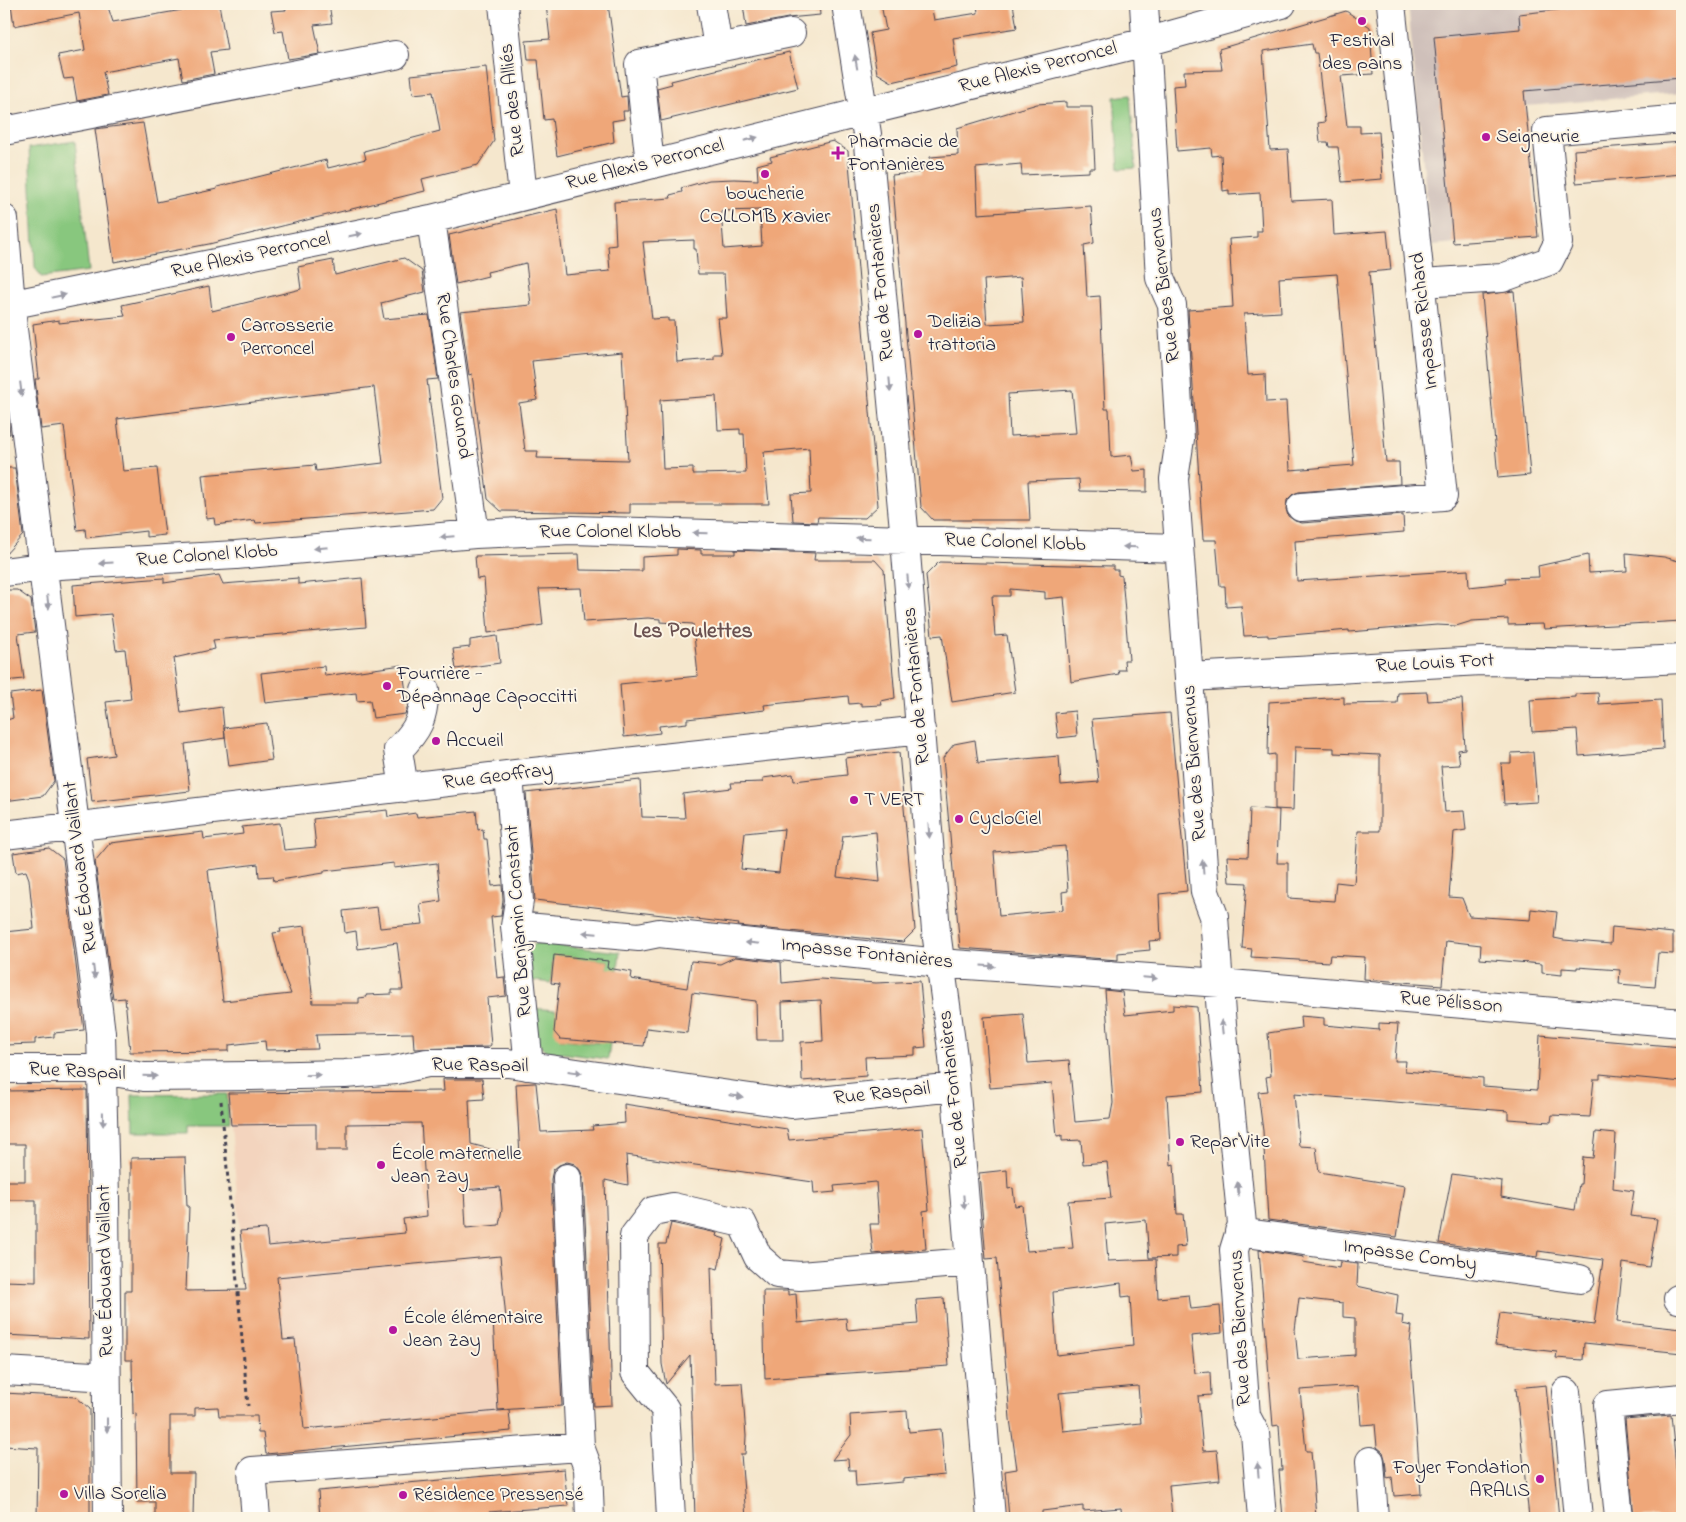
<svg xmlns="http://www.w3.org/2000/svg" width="1686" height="1522" font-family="'Indie Flower',sans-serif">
	<rect width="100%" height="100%" fill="#fcf5e5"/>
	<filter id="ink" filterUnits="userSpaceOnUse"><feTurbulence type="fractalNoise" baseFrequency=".02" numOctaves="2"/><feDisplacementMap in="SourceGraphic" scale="10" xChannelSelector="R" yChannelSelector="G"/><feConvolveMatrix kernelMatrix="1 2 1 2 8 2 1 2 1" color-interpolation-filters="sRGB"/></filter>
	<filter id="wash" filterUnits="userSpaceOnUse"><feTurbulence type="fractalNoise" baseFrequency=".0096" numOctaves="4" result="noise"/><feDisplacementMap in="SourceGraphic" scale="20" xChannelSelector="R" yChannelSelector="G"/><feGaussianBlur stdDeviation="1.12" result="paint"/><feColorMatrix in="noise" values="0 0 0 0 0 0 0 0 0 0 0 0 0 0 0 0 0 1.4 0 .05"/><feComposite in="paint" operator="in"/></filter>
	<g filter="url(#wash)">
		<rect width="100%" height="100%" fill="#f5e7cd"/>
		<path fill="#f3d4be" d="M444,1091l6,47 77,21 15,248 -284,26 -30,-340z"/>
		<path fill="#cfc0ba" d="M1408,4h274v89l-156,13 11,131 -106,8z"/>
		<path fill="#88c77e" stroke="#55745c" d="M1130,95l6,73 -17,1 -5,-72z
			M75,141l14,130 -48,6 -6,-10 -6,-119z
			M536,943l84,9 -2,18 -11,-1 1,-8 -51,-5 -4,3 -2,24 -24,-3 -3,-25z
			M529,1008l27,2 4,29 38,4 1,-8 12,1 -3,23 -62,-8 -12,-12z
			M227,1094l2,32h-41v7h-55l-1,-38z"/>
		<g id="blocks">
			<path fill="#efa779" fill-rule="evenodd" d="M11,4h96l6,18 75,-13 -1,-5h32l8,46 -17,2 4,22 -31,6 -4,-22 -76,14 5,23 -31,6 -4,-23 -9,1 -6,-24 27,-5 -6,-37 -65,13z
				M285,4h44l3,19 -18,2 6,29 -32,5 -5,-28 -8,1 -4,-21 15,-1z
				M546,4h62l13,93 6,-1 1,15h-5l1,8 -12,2 2,21 -57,14 -5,-37 -8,1 -6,-60h-10l-2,-19 24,-2z
				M743,4h76l1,11 -32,3 -42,8z
				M881,4h50l3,16 44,-7 -1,-9h36l4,24 -64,10 4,29 -65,15 -15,-9 -7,-40 16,-3z
				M1611,4h71v74l-158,13 14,146 -85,6 -19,-206 86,-8 -1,-15z
				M1346,11l24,16 3,47 -32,2 6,50h13v7l19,-1 3,47 -40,3 -4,-35h-9l-1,-5h-8l-2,-19 7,-1 -8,-69h-3l-2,-9 -49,7 7,99 18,-1 3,52 41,-2 2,36 53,-4 4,39 -22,2 17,190h13l1,22 -101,8 -6,2 -6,6 -1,9 2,7 7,5 7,2 101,-8 1,17 -109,9 2,40 171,-11 1,17 37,-4 -1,-5 34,-1 -1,-11 50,-11 1,18 38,-2 -1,-18 38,4 18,5v59l-138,8 -1,-5 -35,1v-6l-36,2 -16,5 -19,-1 -88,7v-2l-81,7v-2l-24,1 -3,-30 -15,1 -1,-21h-5l-4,-46h-13l-15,-230 45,-3 -4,-68 28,-2v-6h5l-2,-38 -31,2v-5l-6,1 -2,-36 -9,1 -1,-8 -34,3 -4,-65 12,-1 -1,-14 38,-1 -3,-21zM1337,274l17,191 -64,5 -4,-69 -20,1 -1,-28 -17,1 -4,-61 37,-2 -2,-34z
				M789,52l9,36 -137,33 -4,-33 15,-4 -1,-3z
				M486,67l8,74 -16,24 -56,14 3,12 -216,53 -95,18 -19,-133 48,-6 14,79 60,-13v-2l109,-27 2,8 38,-9 -2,-8 76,-20 -7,-39 -20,2 -2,-19z
				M1066,102v5h26l3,61h-6v4l-67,3 -1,-11 -45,4 2,46 113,-8 3,37 -10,2 3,52 13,-1 5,113h4l2,48 20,-2 3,16 13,-1v22l-67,-1 -1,-12 -51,2 2,39h-97l-12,-13 -29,-332 31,-3 -1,-7 8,-1v-7l28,-2 -1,-27 80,-24zM1021,277l3,45 -37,2 -3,-44zM1072,390l4,43 -66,3 -2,-42z
				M833,141l15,10 30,355 -13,12 -47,-1 -1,5 -24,-1 -2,-27 20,-1 -2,-45 -45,4 5,52h-139v9l-129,-2 -13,-12 -16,-125 -3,1 -9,-63 71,-7 -5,-42 -39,9 1,4 -32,8 -7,-49 108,-26 8,66 45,-4 -2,-25 8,-1 -2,-43 57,-4 -1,-3 12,-3 -1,-4 28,-8 25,-1 24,1 -1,-15 15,-4 -2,-4zM760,210l2,36 -38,3 -3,-38zM694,240v9h2l2,25h26l3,44h-9l4,36h-8v5l-37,3 -3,-41h-6v-3l-16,1 -9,-77zM622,352l6,108 -91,-2 1,-7h-13l-6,-48 18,-3 -5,-39zM716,396l2,34 22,-1v5h4l2,39 -53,1v-6l-30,1 -3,-69z
				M1682,142v32l-106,9 -2,-33z
				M404,258l18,13 3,21 -44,11 3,16 45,-4 9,64 -11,1 15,118 -9,11 -177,14 -1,-3 -40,5 -1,-7 -7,1 -5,-44 113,-10 1,6 67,-8 -9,-76 -257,32 6,52 34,-3 8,67 -19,2v-6l-60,7 -1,-9 -8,1 -13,-104 -23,3 -6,-50h4l-6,-55 26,-4v3l66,-7 -3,-11 87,-19 3,25 89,-22 -3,-22 35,-7 2,15z
				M1514,291l16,184 -32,3 -16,-183z
				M4,383l6,51h-6z
				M4,468h11l8,67 -19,21z
				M677,549l24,1v4h34v-4l80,3 -1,7h61l9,10 11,128 -14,3 1,4 -21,1v-3l-12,1 -1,-8 -84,9 1,5 -78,9v4l-28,3 1,7 -36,4 -4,-53 78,-8 -5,-52 -33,-2v-3l-12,-1 -64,4 -3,-34 -42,1 4,36 -55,8 -4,-55 -7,1 -2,-23 104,-2 1,16 62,1v-14l35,-2z
				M939,562l174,4v4h5v5l4,1 7,84h-5l1,10h-7l1,4 -48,8 -7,-85 -19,2v-7l-35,-3v7h-18l3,40 12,-1 8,57 -63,10 -10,-67 -10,1 -6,-61z
				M219,575l4,9 75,-6v6l64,-6 4,49 -153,13 2,9 -41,9 7,55 41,-6 3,31 -40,6 5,47 -98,11 -5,-43 27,-4 -8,-53 25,-3 -6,-50 -9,1 -5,-36 -36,3 -2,-32 91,-7v5z
				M4,590h13l14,10 4,32 -17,2 6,45 -20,2z
				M497,636l3,27 -44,6 -3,-20 17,-2v-7z
				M402,665l6,40 -3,9 -32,4 -3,-18 -13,1 -1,-8 -91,10 -4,-30 63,-7 1,10z
				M42,690l12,91 -11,15 -39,5v-80l9,-3 -3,-24z
				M1427,692l1,9 34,-2 3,50 -7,1 2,15 -19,1 4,46 19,-1 2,19 -12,2 -5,65 13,1 7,18 61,4 1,-11 26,3 -3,26 10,2 47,4 1,-17 61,6v21l-15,-1 -3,34 -36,-3 1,-14 -43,-3v2l-15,-1v7l-20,-2v-9l-62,-5 1,-14 -35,-4 -4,44 -78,-6 1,-22 -35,-2 -1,7 -78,-5 1,-8 -10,-1 5,-65 -18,-1 -2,-26 21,1 2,-49 29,2 -2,53h11v35l46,3 2,-19 18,2 4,-53h22v-76l-46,-2v-5l-39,-1 -2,63 -18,-1v-55l-7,1 1,-53 75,-5v7l53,-1 1,-10z
				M1598,693l1,11 62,-4 2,49 -84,7 -2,-27 -45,3 -2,-32 45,-3v-3z
				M1075,711l2,25 -19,2 -3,-25z
				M1170,713l17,178 -28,3 2,46 -12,1 1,9 -32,3v7l-158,-12 -17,-190 11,-14 21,-4 3,23 81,-7 2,29 38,-3 -7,-63zM1065,846l3,45 -6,1 1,18 -64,6 -5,-64z
				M267,723l5,37 -43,6 -5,-38z
				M899,752l16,178 -12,12 -165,-16 1,-2 -204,-24 -9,-107 114,-13 2,37 43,1 -2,-24 49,-6 -1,-5 32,-1v-4l30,-4 1,7 53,-6 -2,-17zM784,829l-5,44 -38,-4 4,-36zM876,832l4,50 -43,-5 6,-41z
				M1533,752l4,50 -33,2 -3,-41h10v-10z
				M387,810l1,7 28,-4 1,4 59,-6 2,19 5,-1 1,10h3l5,47 10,-1 1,15 -2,16 -10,1 6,61 7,-1 2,19 -19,2 4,47 -3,2 -74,2 -1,-16 -97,2 2,14 -52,1 -1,-9 -36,4v6l-99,1 -5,-54 -12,1 -18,-138 15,-18 93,-11 1,7 39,-5 -1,-7 38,-4 4,27 32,-3 -3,-28zM394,863v5l43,-5 4,38 -21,3 3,20 -43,4 -3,-21 -34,4 2,22 11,-2 2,18 39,-6 6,47h-11v4l-26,1 1,2 -8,1v5h-46l-8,-77 -25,3 1,3 -8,1 10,40 8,21 -68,7 -15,-131 50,-6 1,13 14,-1 1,5 50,-8v-2z
				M49,848l14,11 21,171 -30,3v4l-19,2v5l-31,1v-113l30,-3 -5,-50 -3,-8 -10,2 -3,-20z
				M554,955l54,6 -1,7 25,4 -1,7 56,9 4,-27 29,3 15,-7 46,5 1,21 38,-4 56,4 44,-2 6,66 -11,1v7l-50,2 1,19 -64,5 -1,-39 22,-1 -2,-41 -39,2 1,38h-26l-1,-39 -64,-8 -5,40 -40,-5 -3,18 -84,-7 -6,-7 5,-48 -8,-1z
				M1105,990l17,2 3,23 48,-5v-5l24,2 6,85 -36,3 4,70 3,-1 3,50h6l3,32 -10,1v10l-27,1 -3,-38 -41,4 3,37 48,-2 2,39 31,-3 2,14 29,-3 2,27 -31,3 4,37 15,-1 1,23 -13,1 5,55 14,-1 3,30 -51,5 3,33h-50l-1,-10 -38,3v-5l-41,5v7h-33l-4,-47 12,-2 -7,-50 -13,-161 -11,1 -7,-86 28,-3 1,19 5,-1 2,18 7,-1 5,46 46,-3 -5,-47 43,-3 -4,-36 -24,2 -2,-24 -19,1v-6l-5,1 -5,-53 -62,5 -6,-71 39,-3 5,49 41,-3 6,62 35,-3 3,-16zM1121,1283l1,14 8,-1 3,50 -76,9 -4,-63zM1138,1386l3,37 -78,8 -4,-38z
				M1300,1016l24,2v7l55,5v-7l19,1 -3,37h11l-1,10 78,7v8l54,4 3,-55 142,12v35l-82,-8v5h-6l-4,38 -38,-2 -1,7 -43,-3v-8l-214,-17 5,52 17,1 3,25 86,14 -8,51 -129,-17 -5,-89 -5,-39 10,-1 -2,-14 5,-1 -3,-43 33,-5z
				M443,1079h39l2,20 -15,1 2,44 49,13 -4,-73 18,-1h2l5,49 52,-2 -1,-4 33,-3 -1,-19 163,25 2,11 133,-12 7,82 -6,1 3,38 -53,5 -3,-30h9l-3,-42 -42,4 1,6 -21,2 -1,-12 -187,-27 2,30 -23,-5 7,225 -18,1 -11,-229 -3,-7 -5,-6 -8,-2 -8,3 -6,5 -2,9 11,227 -64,4 -5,-91h13l-6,-63 -223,21 6,63 12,-1 9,90 205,-19 2,21 -245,23 -3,-21h-5l-1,-17h-38l-1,-9 -23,1v8h-25v57h24l-1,45h-38v-16h-18l-1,-89 -3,1 -1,-54h-7v-69h6v-133l54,-1 2,49h2l-3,85 60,-1 -6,-59 26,-2 2,17 137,-13 -2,-14 24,-3 -6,-93 -74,1v26h-31v-26l-85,1 -3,-32 216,-2zM500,1187l2,22 -3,16 -33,3 -2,-38z
				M87,1090l2,249 -85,-4v-54l32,1v-82h-32v-19h21v-37h-21v-53z
				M1596,1132l20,2 -3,54 21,3 -4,25 27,3 -8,48 -26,-4 -6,59 65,7v24l-98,-10 -1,17 -27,-2 1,-6 -62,-7 5,-32 94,12 9,-65 -65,-9 -1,6 -98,-14 13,-69 50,7 -1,16 74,13 4,-26h2l2,-27 10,1z
				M671,1223l46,10 -1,3 9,3 -7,30 -7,-2 4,117 27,-1 4,53 -1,18h-4l5,64h-51l-5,-163 -24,29 -4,-20 -3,-120h7z
				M1259,1250l45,7 -1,5 36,6 1,-6 18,2 -1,22 41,9 -2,20 7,1 -1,8 10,2 -2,16 11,152 -27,2 -2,-19 -5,1 -2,-19 -2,-7 -6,-5 -2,-23 -14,1 -3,-39 -58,4 6,61h5l5,67h-33l-4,-48h3l-3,-45 -6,1zM1299,1298l44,5v14l12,1v37l-57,4 -3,-29z
				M763,1291h25v4l8,-1 2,29 48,-5 1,12 71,-6 -2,-24 28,-2 5,68 -184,13z
				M1546,1385l13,133h-30l-13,-130z
				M4,1393l72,4 14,12v109h-53l1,-70 -34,-2z
				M907,1411l2,21 32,-3 4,46 -42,4v3l-47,4 -1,-16h-6l-1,-11 -16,1 19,-25 -1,-20z
				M1671,1415l10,103h-47l-9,-99z
				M564,1469l4,37 -79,6 1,6h-170l-2,-27z"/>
		</g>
	</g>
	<g filter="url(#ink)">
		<use href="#blocks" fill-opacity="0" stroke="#424051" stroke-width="1"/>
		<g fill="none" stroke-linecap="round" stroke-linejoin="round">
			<g stroke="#424051" stroke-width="30">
				<path id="minor" d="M503,4l20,192
					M711,4l7,44
					M846,4l21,130 38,406 31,391 17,126 38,461
					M1144,4l16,274 12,27 8,134 -6,40 31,413 9,24 7,98 21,210 -8,26 12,166 9,17 7,85
					M4,131l391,-76
					M650,164l-11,-100 152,-31
					M4,219l9,110 88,704 4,165 3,320
					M431,219l44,315
					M1421,283l81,-5 47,-17 9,-18 -11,-112 135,-12
					M4,306l427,-87 715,-177 136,-38
					M1301,507l142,-11 -52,-492
					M4,572l55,-7 177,-10 239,-21 97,-4 607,18
					M1189,677l292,-16 118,2 83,-4
					M509,775l10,126 -4,25 13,130 -1,10
					M404,788l-6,-38c21,-21 25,-31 27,-60
					M4,835l520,-62 397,-43
					M515,926l124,11 20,-4 280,30 281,20 462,40
					M4,1069h90l50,8 107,-1 94,-2 51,-4 31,-7h81l283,41 164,-17
					M567,1178l13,269 8,21 2,50
					M1239,1232l341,47
					M1678,1299l4,1
					M4,1371l89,5
					M1566,1392l12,126
					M1370,1461l4,57
					M256,1518l-4,-47 328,-24
					M671,1518l-6,-109 -30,-37 -1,-136 19,-25 20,-4 69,16 16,34 19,17 23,2 169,-14
					M1619,1518l-11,-113 74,-7"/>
			</g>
			<path stroke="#424051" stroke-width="3" stroke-dasharray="4 4" stroke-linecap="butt" d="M221,1101l27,305"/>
			<use href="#minor" stroke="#fff" stroke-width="28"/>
		</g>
		<defs><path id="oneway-solid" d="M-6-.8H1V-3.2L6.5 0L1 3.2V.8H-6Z" transform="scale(1.25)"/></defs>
		<g fill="#9c9ca7">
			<use href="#oneway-solid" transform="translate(856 62) rotate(-100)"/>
			<use href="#oneway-solid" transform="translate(751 139) rotate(-14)"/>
			<use href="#oneway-solid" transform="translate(355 235) rotate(-12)"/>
			<use href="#oneway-solid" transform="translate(59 296) rotate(-12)"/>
			<use href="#oneway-solid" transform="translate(890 385) rotate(85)"/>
			<use href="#oneway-solid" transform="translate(21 389) rotate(83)"/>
			<use href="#oneway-solid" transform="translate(700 533) rotate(-178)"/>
			<use href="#oneway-solid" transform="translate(447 537) rotate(175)"/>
			<use href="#oneway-solid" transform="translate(863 538) rotate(-178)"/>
			<use href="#oneway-solid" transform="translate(1130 547) rotate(-178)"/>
			<use href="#oneway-solid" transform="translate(321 548) rotate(175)"/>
			<use href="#oneway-solid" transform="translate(106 563) rotate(177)"/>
			<use href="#oneway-solid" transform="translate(908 582) rotate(85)"/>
			<use href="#oneway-solid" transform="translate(48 602) rotate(83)"/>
			<use href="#oneway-solid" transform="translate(929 831) rotate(86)"/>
			<use href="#oneway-solid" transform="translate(1203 867) rotate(-94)"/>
			<use href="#oneway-solid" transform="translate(590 933) rotate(-175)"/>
			<use href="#oneway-solid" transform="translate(752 943) rotate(-174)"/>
			<use href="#oneway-solid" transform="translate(988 966) rotate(4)"/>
			<use href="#oneway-solid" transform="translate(94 972) rotate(83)"/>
			<use href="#oneway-solid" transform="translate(1150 978) rotate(5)"/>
			<use href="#oneway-solid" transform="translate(1222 1027) rotate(-96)"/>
			<use href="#oneway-solid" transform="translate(575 1072) rotate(8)"/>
			<use href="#oneway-solid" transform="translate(313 1075) rotate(-1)"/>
			<use href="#oneway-solid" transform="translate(150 1076) rotate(1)"/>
			<use href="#oneway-solid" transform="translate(736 1096) rotate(8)"/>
			<use href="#oneway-solid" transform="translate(103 1119) rotate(89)"/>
			<use href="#oneway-solid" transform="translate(1238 1189) rotate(-96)"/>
			<use href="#oneway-solid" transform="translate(964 1202) rotate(85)"/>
			<use href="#oneway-solid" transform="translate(107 1425) rotate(90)"/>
			<use href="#oneway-solid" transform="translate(1258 1470) rotate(-95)"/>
		</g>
	</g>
	<g fill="#b5179e" stroke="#fcf5e5" stroke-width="2">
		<circle cx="1362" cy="21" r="5"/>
		<circle cx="1486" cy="137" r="5"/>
		<path d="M835.5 145.5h5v5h5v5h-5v5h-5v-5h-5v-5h5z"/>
		<circle cx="765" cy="174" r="5"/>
		<circle cx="918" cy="334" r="5"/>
		<circle cx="231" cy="337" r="5"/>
		<circle cx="387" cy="686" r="5"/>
		<circle cx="436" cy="741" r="5"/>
		<circle cx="854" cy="800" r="5"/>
		<circle cx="959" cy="819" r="5"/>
		<circle cx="1180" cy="1142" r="5"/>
		<circle cx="381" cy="1165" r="5"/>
		<circle cx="393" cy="1330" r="5"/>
		<circle cx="1540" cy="1479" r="5"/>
		<circle cx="64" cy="1494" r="5"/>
		<circle cx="403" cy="1495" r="5"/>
	</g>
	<g text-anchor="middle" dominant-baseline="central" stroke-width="4" stroke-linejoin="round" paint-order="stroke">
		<g font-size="20" fill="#22223b" stroke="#fcf5e5" text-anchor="start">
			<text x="1362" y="41" text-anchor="middle">Festival<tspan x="1362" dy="23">des pains</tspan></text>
			<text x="1496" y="137">Seigneurie</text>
			<text x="848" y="142">Pharmacie de<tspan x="848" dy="23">Fontanières</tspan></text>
			<text x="765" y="194" text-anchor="middle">boucherie<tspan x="765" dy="23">COLLOMB Xavier</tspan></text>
			<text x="928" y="322">Delizia<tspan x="928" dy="23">trattoria</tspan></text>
			<text x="241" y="326">Carrosserie<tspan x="241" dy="23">Perroncel</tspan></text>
			<text x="397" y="674">Fourrière -<tspan x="397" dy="23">Dépannage Capoccitti</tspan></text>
			<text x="446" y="741">Accueil</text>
			<text x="864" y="800">T VERT</text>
			<text x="969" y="819">CycloCiel</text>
			<text x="1190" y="1142">Repar'Vite</text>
			<text x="391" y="1154">École maternelle<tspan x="391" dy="23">Jean Zay</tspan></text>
			<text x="403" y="1318">École élémentaire<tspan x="403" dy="23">Jean Zay</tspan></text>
			<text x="1530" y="1468" text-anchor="end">Foyer Fondation<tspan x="1530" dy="23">ARALIS</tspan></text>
			<text x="74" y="1494">Villa Sorelia</text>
			<text x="413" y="1495">Résidence Pressensé</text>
		</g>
		<g font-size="20" fill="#22223b" stroke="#fcf5e5">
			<text transform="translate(1038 68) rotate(-14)">Rue Alexis Perroncel</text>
			<text transform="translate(513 100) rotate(-96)">Rue des Alliés</text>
			<text transform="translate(645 165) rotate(-14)">Rue Alexis Perroncel</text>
			<text transform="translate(251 256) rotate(-12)">Rue Alexis Perroncel</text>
			<text transform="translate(881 282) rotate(-95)">Rue de Fontanières</text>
			<text transform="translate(1165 285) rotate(-97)">Rue des Bienvenus</text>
			<text transform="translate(1425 321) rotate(-96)">Impasse Richard</text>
			<text transform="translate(453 376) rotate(82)">Rue Charles Gounod</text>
			<text x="610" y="532">Rue Colonel Klobb</text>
			<text transform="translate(1015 543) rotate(2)">Rue Colonel Klobb</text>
			<text transform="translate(207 556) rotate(-4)">Rue Colonel Klobb</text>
			<text transform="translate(1435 664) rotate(-3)">Rue Louis Fort</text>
			<text transform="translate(917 686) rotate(-95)">Rue de Fontanières</text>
			<text transform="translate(1195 763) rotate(-94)">Rue des Bienvenus</text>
			<text transform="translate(498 777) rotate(-7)">Rue Geoffray</text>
			<text transform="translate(81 867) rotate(-97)">Rue Édouard Vaillant</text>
			<text transform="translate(519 921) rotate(-94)">Rue Benjamin Constant</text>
			<text transform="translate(867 954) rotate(6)">Impasse Fontanières</text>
			<text transform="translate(1451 1003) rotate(5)">Rue Pélisson</text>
			<text transform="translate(480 1066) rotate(1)">Rue Raspail</text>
			<text transform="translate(77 1072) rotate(3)">Rue Raspail</text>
			<text transform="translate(954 1089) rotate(-96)">Rue de Fontanières</text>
			<text transform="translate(882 1094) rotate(-6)">Rue Raspail</text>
			<text transform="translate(1410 1256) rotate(8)">Impasse Comby</text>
			<text transform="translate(106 1271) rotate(-91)">Rue Édouard Vaillant</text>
			<text transform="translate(1241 1328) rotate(-93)">Rue des Bienvenus</text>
		</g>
		<g font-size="22" font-weight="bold" fill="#6a5151" stroke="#fcf5e5">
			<text x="693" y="632">Les Poulettes</text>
		</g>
	</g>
	<rect width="1686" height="1522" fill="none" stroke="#fcf5e5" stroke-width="20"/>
</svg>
